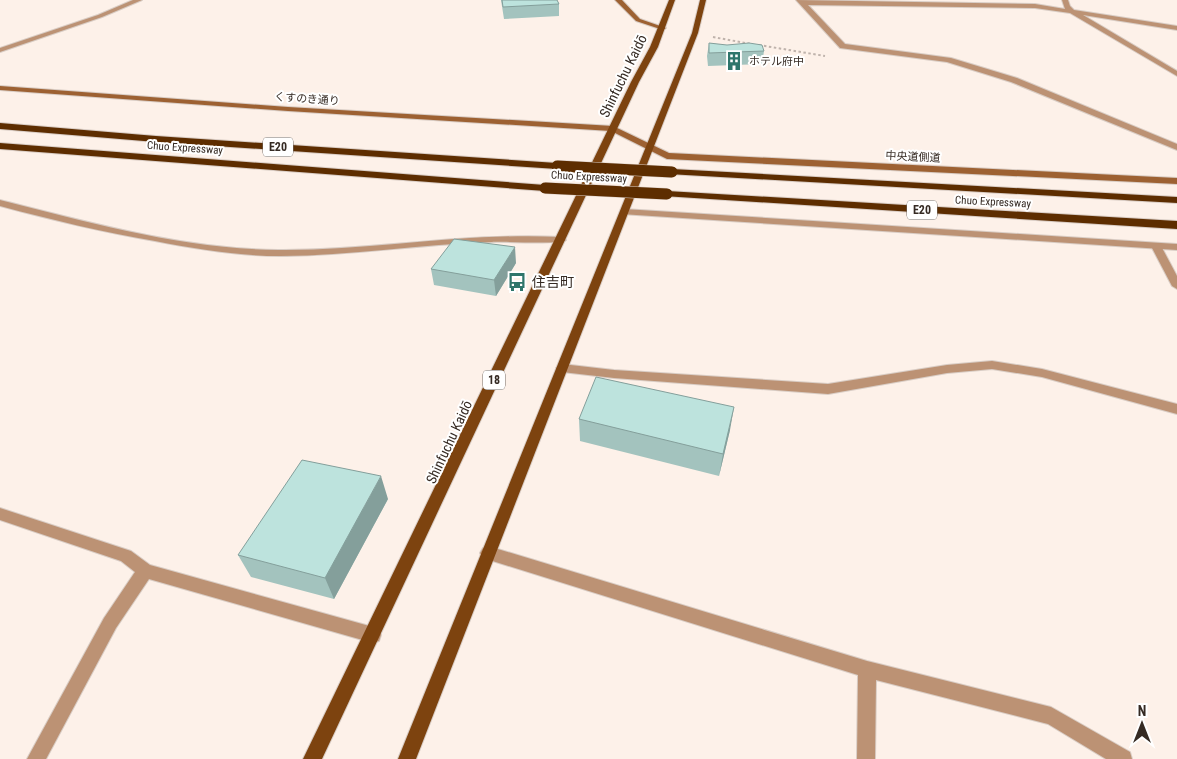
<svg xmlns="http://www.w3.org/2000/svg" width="1177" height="759" font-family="'Roboto Condensed','Noto Sans JP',sans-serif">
	<rect width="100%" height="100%" fill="#fdf1e9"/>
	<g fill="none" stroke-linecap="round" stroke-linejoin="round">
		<g stroke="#d9cdc5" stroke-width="2">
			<path id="lane" d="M1156,243l5,3 16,30v13l-5,-3 -21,-40z
				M992,361l50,8 135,35v10l-135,-37 -50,-8 -45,4 -119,21 -214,-16 -52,-6 -6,-4 6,-4 52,6 214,14 119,-19z"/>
		</g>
		<g stroke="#d9cdc5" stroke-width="2">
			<path id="street" d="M133,0h9l-40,17 -102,35v-4l98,-33z
				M796,0l239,4 30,5 -3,-9h6l2,6 4,4 103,16v4l-94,-15 94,56v5l-107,-63 -35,-5 -227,-3 37,39 106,14 66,20 160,66v6l-166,-68 -64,-20 -107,-14z
				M0,200c91,23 184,49 278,50 95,1 188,-18 283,-13l5,3c-5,5 -63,1 -74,2 -71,2 -141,14 -212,14 -42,0 -84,-7 -125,-15 -52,-9 -103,-21 -155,-35z
				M624,209l553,35v6l-556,-36v-4z
				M0,508l131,43 19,14 223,62 6,2 2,6 -2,6 -6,2 -224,-64 -33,49 -70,131h-19l77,-141 31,-46 -14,-11 -121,-41z
				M488,546l379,115 184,46 79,45 2,7h-26l-58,-35 -172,-44 -1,79h-18l1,-84 -375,-117 -3,-5 3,-5z"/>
		</g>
		<g stroke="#d9cdc5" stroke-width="2">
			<path id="secondary" d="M615,0h7l18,19 26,9 -3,2 -27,-9z
				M0,86l288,21 325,19 56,27 508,25v6l-510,-25 -56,-28 -323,-20 -288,-21z"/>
		</g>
		<g stroke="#d9cdc5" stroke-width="2">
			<path id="primary" d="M669,0h6l-17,47 -19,35 -317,677h-19l328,-677 19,-35z
				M700,0h6l-8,33 -282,726h-18l294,-726z"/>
		</g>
		<g stroke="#d9cdc5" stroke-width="2">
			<path id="highway" d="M0,123l156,13 401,27 5,3 -5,3 -401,-27 -156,-13z
				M0,143l545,42 6,3 -6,3 -545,-42z
				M672,169l505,28v6l-509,-29 -1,-2z
				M667,191l510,30v8l-514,-33 -2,-2 2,-2z"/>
		</g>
		<path stroke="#bfb3ac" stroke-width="2" stroke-dasharray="2.5 2.5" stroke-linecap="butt" d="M713,37l38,7
			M759,45l66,11"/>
		<use href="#lane" fill="#bc9274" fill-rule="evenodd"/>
		<use href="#street" fill="#bc9274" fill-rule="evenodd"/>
		<use href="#secondary" fill="#9d6132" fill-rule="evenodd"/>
		<use href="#primary" fill="#7d430f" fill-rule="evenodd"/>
		<use href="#highway" fill="#5d2d00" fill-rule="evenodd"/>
		<g stroke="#d9cdc5" stroke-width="12" stroke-linecap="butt">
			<path id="highway-bridge" d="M557,166l115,6
				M545,188l122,6"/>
		</g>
		<use href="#highway-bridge" stroke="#5d2d00" stroke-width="11"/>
	</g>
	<path fill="#a3c3be" d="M501,0h56l2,4v12l-55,3z
		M709,43l55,8 -2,13 -54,2 -1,-10z
		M516,263l-20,33 -62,-11 -3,-16z
		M579,419l151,11 -11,46 -139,-35z
		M388,499l-54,100 -83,-22 -13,-22z"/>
	<path fill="#849f9b" d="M515,247l1,16 -20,33 -2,-16z
		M734,407l-4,23 -11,46 4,-22z
		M381,476l7,23 -54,100 -9,-21z"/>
	<path fill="#bde3dd" stroke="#849f9b" d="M502,0h55l2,4 -56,3z
		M709,43l18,2 22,-2 13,2 2,6 -55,2z
		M454,239l61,8 -21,33 -63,-11z
		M596,377l138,30 -11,47 -144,-35z
		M302,460l79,16 -56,102 -87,-23z"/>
	<defs>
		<g id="building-bare" transform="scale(1.5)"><path d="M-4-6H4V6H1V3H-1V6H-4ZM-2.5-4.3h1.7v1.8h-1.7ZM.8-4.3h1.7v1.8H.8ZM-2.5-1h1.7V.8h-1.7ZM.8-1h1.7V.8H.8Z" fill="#2e756b" stroke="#fff" stroke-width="2.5" paint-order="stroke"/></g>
		<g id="bus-bare" transform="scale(1.5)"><path d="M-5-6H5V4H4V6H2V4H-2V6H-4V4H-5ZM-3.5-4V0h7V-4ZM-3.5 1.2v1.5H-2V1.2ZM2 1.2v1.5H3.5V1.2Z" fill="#2e756b" stroke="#fff" stroke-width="2.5" paint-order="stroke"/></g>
	</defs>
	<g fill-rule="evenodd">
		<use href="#building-bare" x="734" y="61"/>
		<use href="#bus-bare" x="517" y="282"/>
	</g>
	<g text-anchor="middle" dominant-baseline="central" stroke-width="4" stroke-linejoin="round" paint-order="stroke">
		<g font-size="11" fill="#352a23" stroke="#fff" text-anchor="start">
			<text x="749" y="61">ホテル府中</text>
		</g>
		<g font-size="11" fill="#352a23" stroke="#fff">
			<text transform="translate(307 99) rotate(4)">くすのき通り</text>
			<text transform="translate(185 148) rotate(4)">Chuo Expressway</text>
			<text transform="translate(913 157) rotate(3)">中央道側道</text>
			<text transform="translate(589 177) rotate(3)">Chuo Expressway</text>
			<text transform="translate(993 202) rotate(3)">Chuo Expressway</text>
		</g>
		<g fill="#fff" stroke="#726a65" stroke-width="1">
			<rect x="263" y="137.5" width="30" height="19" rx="4"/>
			<rect x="907" y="200.5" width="30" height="19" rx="4"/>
			<rect x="483" y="370.5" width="22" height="19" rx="4"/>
		</g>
		<g font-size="12" font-weight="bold" fill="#352a23">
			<text x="278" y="147">E20</text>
			<text x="922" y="210">E20</text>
			<text x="494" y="380">18</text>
		</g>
		<g font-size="14" fill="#352a23" stroke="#fff">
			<text transform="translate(623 76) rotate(-64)">Shinfuchu Kaidō</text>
			<text transform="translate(449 442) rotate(-65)">Shinfuchu Kaidō</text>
		</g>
		<g font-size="14" fill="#352a23" stroke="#fff" text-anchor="start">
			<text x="532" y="282">住吉町</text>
		</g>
	</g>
	<g transform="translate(1142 724)" stroke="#ffffff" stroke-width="4" paint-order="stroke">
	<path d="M0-4L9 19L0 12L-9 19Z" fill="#352a23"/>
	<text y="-8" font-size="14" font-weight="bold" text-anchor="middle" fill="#352a23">N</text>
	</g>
</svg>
